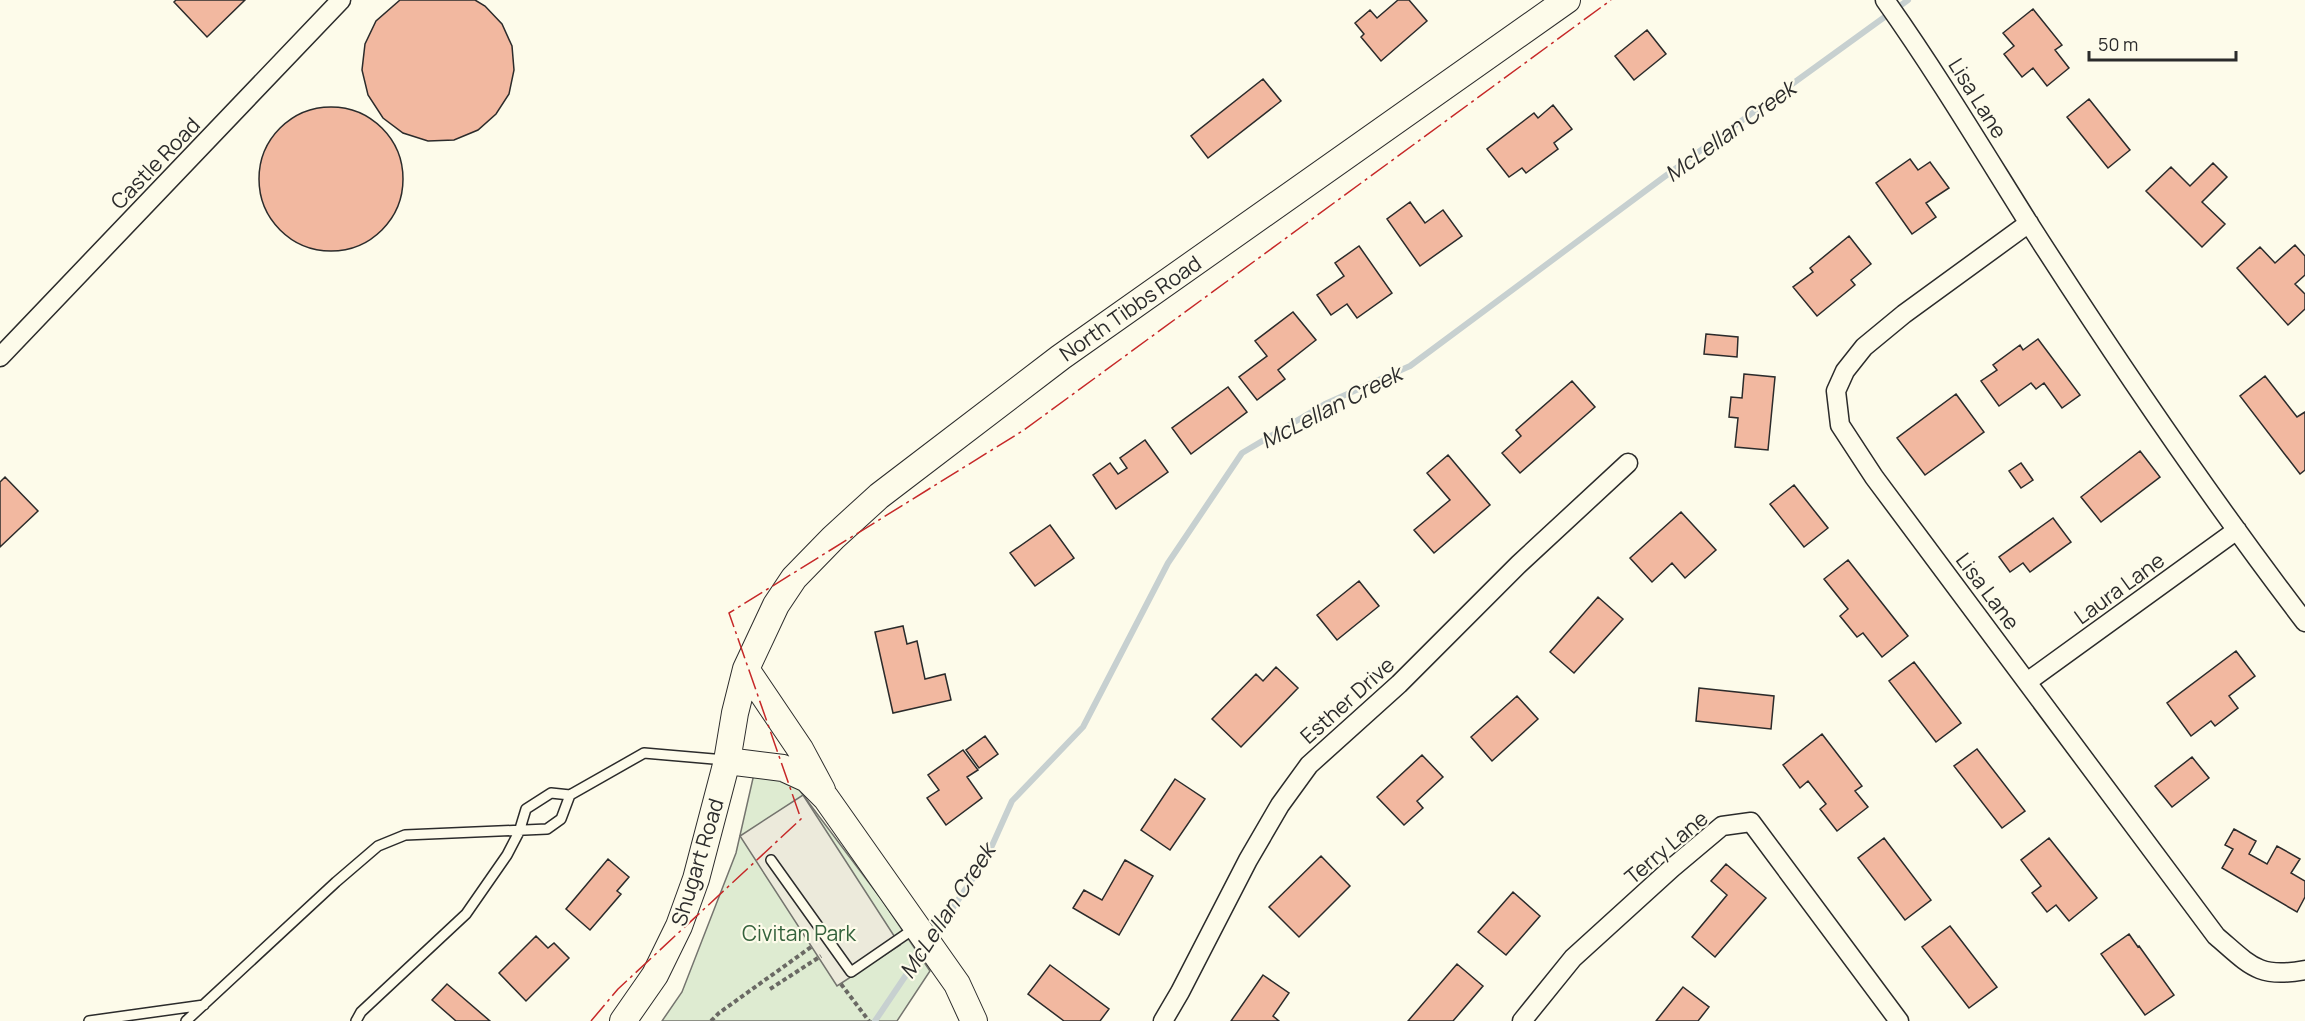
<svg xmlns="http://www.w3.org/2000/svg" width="2305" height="1021" font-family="Manrope,sans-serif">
	<rect width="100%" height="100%" fill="#fdfbea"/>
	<path fill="#deebd1" stroke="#74746e" stroke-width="1.5" d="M776,755l27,40 79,105 48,71 -33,50h-235l20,-29 54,-139 20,-88z"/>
	<path fill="#eceadb" stroke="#74746e" stroke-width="1.5" d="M803,795l97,150 -63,41 -97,-150z"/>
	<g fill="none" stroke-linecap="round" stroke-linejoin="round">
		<path stroke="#c7d0d0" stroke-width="6" d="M933,937l53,-78 26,-58 71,-74 85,-164 74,-110 83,-49 85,-38 254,-189 244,-177
			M875,1021l50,-74"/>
	</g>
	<path fill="#f2b8a0" stroke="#2b2b2b" stroke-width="1.5" d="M176,0h69l-38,37 -33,-35z
		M400,0h75l10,6 17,18 10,22 2,24 -5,24 -13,20 -18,16 -24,10 -26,1 -25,-8 -20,-15 -15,-23 -6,-25 3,-26 11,-23z
		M1398,0h11l18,21 -46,40 -20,-24 3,-3 -9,-11 15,-13 7,8z
		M2033,9l29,36 -7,5 14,18 -22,18 -14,-18 -11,9 -18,-23 10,-8 -11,-13z
		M1647,30l19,24 -32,26 -19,-24z
		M1263,79l18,22 -73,57 -17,-22z
		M2089,99l41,51 -22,18 -41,-51z
		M1553,105l19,24 -18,14 4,6 -32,24 -4,-5 -13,9 -22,-28 47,-36 4,5z
		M259 179a72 72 0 1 1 144 0a72 72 0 1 1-144 0Z
		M1910,159l8,11 12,-8 19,26 -23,15 10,14 -24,17 -36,-51z
		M2213,163l14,14 -25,25 23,22 -23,23 -56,-56 25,-24 19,19z
		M1410,202l15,21 18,-13 19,26 -42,30 -33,-47z
		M1849,236l22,28 -20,16 4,5 -38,31 -24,-29 20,-15 -3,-4z
		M2295,245l10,11v19l-10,9 10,10v15l-17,16 -51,-57 23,-21 15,16z
		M1359,246l33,47 -35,25 -10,-14 -16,11 -14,-20 27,-19 -9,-13z
		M1293,312l23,28 -38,30 7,9 -28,21 -18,-23 28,-21 -12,-15z
		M1706,334l32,3 -1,20 -33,-3z
		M2038,339l42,56 -18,13 -18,-25 -8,6 -5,-6 -32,23 -18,-25 16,-11 -4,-5 27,-20 3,5z
		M1744,374l31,3 -7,73 -33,-3 3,-29 -9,-1 2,-20 11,1z
		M2265,376l32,41 8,-5v58l-5,4 -60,-78z
		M1572,381l23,26 -75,66 -18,-20 19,-17 -5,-6z
		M1228,387l19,25 -56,42 -19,-26z
		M1956,394l28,38 -59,43 -28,-37z
		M1145,440l23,32 -52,37 -23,-34 17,-12 8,11 9,-6 -7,-10z
		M2140,451l20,26 -59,45 -20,-25z
		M1448,455l42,50 -56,48 -20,-23 36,-30 -23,-27z
		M2021,463l12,17 -12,8 -12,-17z
		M5,477l33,34 -38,36v-65z
		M1794,485l34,43 -24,19 -34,-43z
		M1681,512l35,38 -31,28 -13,-15 -20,19 -22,-24z
		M2053,518l18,24 -41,30 -7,-9 -13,9 -11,-15z
		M1050,525l24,33 -39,28 -25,-33z
		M1848,560l60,76 -26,21 -19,-24 -6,4 -17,-21 8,-7 -24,-30z
		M1359,581l20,25 -42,34 -20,-25z
		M1598,597l25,22 -49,54 -24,-21z
		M903,626l4,18 10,-3 8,38 20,-5 6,26 -58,13 -18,-81z
		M2236,651l19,25 -26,20 9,12 -23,18 -4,-5 -20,15 -24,-33z
		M1914,662l47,61 -25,19 -47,-61z
		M1276,667l22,21 -57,59 -29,-28 44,-45 7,7z
		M1699,688l75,8 -3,33 -75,-8z
		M1517,696l21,23 -46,42 -21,-24z
		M1822,734l40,52 -7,5 13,16 -31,24 -17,-22 6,-5 -18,-23 -8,7 -17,-23z
		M985,736l13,18 -19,14 -13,-18z
		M1977,749l48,62 -23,17 -48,-62z
		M963,750l15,20 -11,7 15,21 -36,27 -19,-27 12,-8 -11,-15z
		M1422,755l21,22 -26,24 6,7 -19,17 -27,-28z
		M2192,757l17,21 -37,29 -17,-21z
		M1175,779l30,20 -35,51 -29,-20z
		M2234,829l22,12 -7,13 18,10 10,-18 23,13 -9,14 14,8v16l-8,15 -75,-44 11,-19 -8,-4z
		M1884,838l47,62 -26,20 -47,-62z
		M2049,838l48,60 -28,23 -13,-16 -9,7 -15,-19 9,-7 -20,-26z
		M1321,856l29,30 -51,51 -30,-30z
		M608,859l21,18 -12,14 4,3 -31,36 -24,-21z
		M1125,860l28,16 -34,59 -46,-27 11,-18 18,10z
		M1726,864l40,34 -51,59 -23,-20 35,-42 -16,-14z
		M1513,892l27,24 -34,39 -28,-23z
		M1950,926l47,61 -28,21 -47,-61z
		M2129,934l9,13 1,-1 35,49 -29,20 -44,-61z
		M536,936l12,12 6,-5 15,15 -43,43 -27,-28z
		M1457,964l26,22 -30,35h-45z
		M1050,965l59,44 -9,12h-36l-36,-27z
		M1263,975l26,18 -16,23 6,5h-48z
		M447,984l43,37h-34l-24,-21z
		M1683,987l26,20 -11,14h-42z"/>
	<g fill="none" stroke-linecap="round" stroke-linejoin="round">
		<g stroke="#2b2b2b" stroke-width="12">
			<path id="lane" d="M771,860l80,112 64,-44
				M89,1021l115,-16
				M186,1021l150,-139 42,-36 27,-11 142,-6 14,-10 9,-24
				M356,1021l5,-9 105,-98 41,-59 12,-23 7,-23 25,-16 19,2 74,-42 81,7"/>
		</g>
		<g stroke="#2b2b2b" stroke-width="21">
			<path id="street" d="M1885,0c51,72 96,147 143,222 87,136 179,272 277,400
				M2029,223l-125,91 -40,33 -19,24 -9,20 4,34 34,52 342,459c34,29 42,43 89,34
				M0,357l341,-357
				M2027,682l210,-152
				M1163,1021l17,-29 68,-132 32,-55 29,-40 90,-81 120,-120 109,-101
				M1522,1021l51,-63 99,-90 50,-42 29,-4 148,199"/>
		</g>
		<g stroke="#2b2b2b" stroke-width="28">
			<path id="secondary" d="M746,669l54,80 22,41
				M727,761l56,7 24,11 19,19 131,186 17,37
				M623,1021l32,-46 24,-49 17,-47 31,-118 8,-48 11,-44 30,-64 18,-27 39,-40 46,-42 182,-139 506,-357"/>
		</g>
		<path stroke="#6a6964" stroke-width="4" stroke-dasharray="4.5 3" stroke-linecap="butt" d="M841,984l28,37
			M770,989l51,-33
			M711,1021l8,-8 92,-66"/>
		<use href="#lane" stroke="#fdfbea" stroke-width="9"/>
		<use href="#street" stroke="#fdfbea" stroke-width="18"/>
		<use href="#secondary" stroke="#fdfbea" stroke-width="26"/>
		<path stroke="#c62828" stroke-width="1.5" stroke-dasharray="21 4.5 3 4.5" stroke-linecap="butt" d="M591,1021l27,-32 183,-170 -72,-206 295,-183 587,-430"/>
	</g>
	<g text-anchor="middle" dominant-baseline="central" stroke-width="4.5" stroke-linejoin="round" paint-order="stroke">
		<g font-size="21" fill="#2b2b2b" stroke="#fdfbea">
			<text transform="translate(1978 98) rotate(58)">Lisa Lane</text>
			<text transform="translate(155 163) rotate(-46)">Castle Road</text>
			<text transform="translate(1130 308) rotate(-35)">North Tibbs Road</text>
			<text transform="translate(2119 588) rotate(-36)">Laura Lane</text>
			<text transform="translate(1988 591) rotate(53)">Lisa Lane</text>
			<text transform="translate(1347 700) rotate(-42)">Esther Drive</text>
			<text transform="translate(1666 847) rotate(-40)">Terry Lane</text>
			<text transform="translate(697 862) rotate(-73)">Shugart Road</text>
		</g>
		<g font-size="21" fill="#34623c" stroke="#fdfbea">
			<text x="799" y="933">Civitan Park</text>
		</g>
		<g font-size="22" font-style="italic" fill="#2b2b2b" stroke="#fdfbea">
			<text transform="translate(1730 131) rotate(-36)">McLellan Creek</text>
			<text transform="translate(1331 407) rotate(-27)">McLellan Creek</text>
			<text transform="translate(947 911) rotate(-57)">McLellan Creek</text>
		</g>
	</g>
	<path d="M2089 51v9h147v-9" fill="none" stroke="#2b2b2b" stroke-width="3"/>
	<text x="2098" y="51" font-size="18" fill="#2b2b2b" stroke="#fdfbea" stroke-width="4.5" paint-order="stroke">50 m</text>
</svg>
